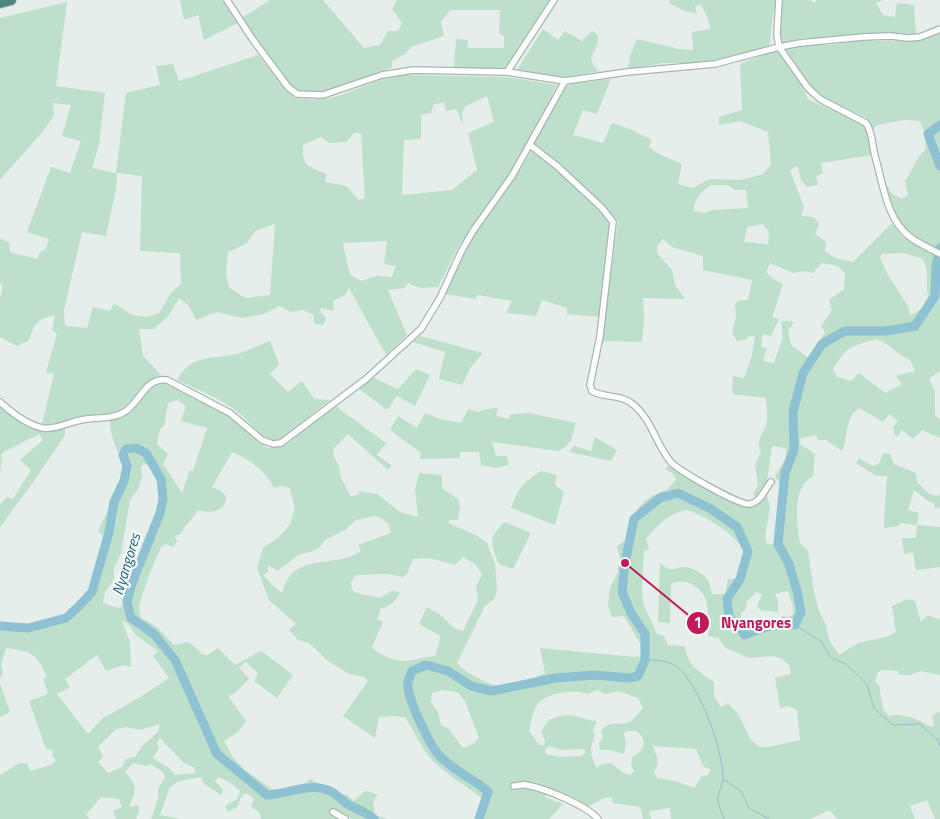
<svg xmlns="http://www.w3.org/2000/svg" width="940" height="819" font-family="'Titillium Web',sans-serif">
	<rect width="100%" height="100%" fill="#e5eeeb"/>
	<path fill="#bedfca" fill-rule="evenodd" d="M180,0h42l16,23 -34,17 -6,-25 -14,5z
		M270,0h53l41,48 16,-3 8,-14h10l4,-8 -10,-14 5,-9h155l-46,71 -52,-2 2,-30 12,1 -1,8h37v-12l-5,-3 1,-23h-50l-9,12 3,14 -33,11 -6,7 -13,7v7c-29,8 -72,36 -100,19l-37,-46 -13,-23z
		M670,0h105l-6,47 -31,9 -40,7h-36l-34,6 2,-13 7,-17 42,10 14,1 -1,-18 19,-3 -5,-15 -6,-10 -5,3 2,7 -12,-3 -16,-8z
		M782,0h28l4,3 3,-3h66l-7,3 7,12 12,2 2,-14 17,2 2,29 -20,-1 -78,6 -15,-1 -20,5 -3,-7z
		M67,2l-11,84 49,7 -6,52 -7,23 24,5 10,-80 34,-8 -4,-19 17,-2 6,17 79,-26 36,43c9,1 19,2 27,1 29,-2 53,-22 83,-24l102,2 51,8 -40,80 -59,82 -20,40 -18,1 -12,-5 -4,5 -16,2 19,45 -21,20 -37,-67 -4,7 -12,6 1,10 -13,-3 -1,4 6,6 -3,7 -9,-1v-9l-11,-5 -12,2 -12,-6 -15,8 -22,4 -25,-6 -21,8 -7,-14 -10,-8 -10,17 -15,14h-15l4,27 18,19c-17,4 -25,23 -38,33 -11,8 -29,6 -42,8 -14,2 -24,10 -39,8l12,-50 -8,-2 11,-38 -5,-4 3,-15c-18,4 -21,9 -26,25l-12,6 -17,-9v-40l2,-5v-8h-2v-46l9,5 1,9 27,7 3,-7 6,-3 3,-10 -22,-7 24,-65 19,6 11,-32 -19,-5 9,-31 -18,-2 1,12 -10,15 -44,50v-162zM487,96l7,26 -26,11 9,37 -25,20 -50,5 2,-55 17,-1v-24l10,-2 2,-8 11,-3 2,9 10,-2 7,16 -1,-13 4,-6zM354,133h7l4,65 -6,2 -13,-14 -21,-4 2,-8c-19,-8 -25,-7 -24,-29l18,-8 8,6 17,-1zM117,173l25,3 -2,75 40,2 1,31 -10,9 -12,20 -12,4 -15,-2 -18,-12 -4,8 -17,-4 -6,21 -22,-2 -1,-16 18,-78 24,4 10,-47zM275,224l-5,71 -25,3 -16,-11 -3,-14 2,-21 18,-8 9,-13zM387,241l-3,23 12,2 -4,11 -16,-1 -14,5 -12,-6 -7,-32z
		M543,29l15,11 7,-9 17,10 10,-10 6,4 -1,10 -6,12 2,8 6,6 -34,6 -48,-7z
		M940,32v217c-34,-11 -48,-32 -55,-67l7,12 10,5 6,-4 -3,-14c8,-10 11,-24 21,-32l-2,-18 -4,-10 -16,-1 -27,5 -4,4 -8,-12 -40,-19 -14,-10 -25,-39 22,-4h22l26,-4h61z
		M773,51l6,1 21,30 8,17c11,6 57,23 60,32 3,7 2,16 4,24l-51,8 2,10 -7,3 2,9 -11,2 -6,-7 -3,-14 -8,4 14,37 -3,9 13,1 5,7 -4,10 11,8 -1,9 10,7 18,4 39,-39 11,14 21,13 16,7v114l-11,8 6,12v24l5,5v18l-18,-8 -9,9 -11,-9 -5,7 -3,-4 -1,-6 5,-6 -9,-7 -6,8 -24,-14c-15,10 -10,28 -17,43l-16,-11h-8l-2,-5 -15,3 -1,6 15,10 -2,23c-22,9 -16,48 -13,66l8,8 6,41 5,19 7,14 3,15 10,15 19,-12 28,-6 10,-5 -4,-26 16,-7 7,2 6,21 7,-7 12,5v55l-20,-4 -9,4h-12l-1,-4 -14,-1 -6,2 -3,10 4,3 4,24 6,7c14,-4 30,4 43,11l2,-2 -2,-9 6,-4h2v107h-5l-8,-19 -17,6 5,13h-77l-9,-9 -18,9h-140l-1,-11 -21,3 2,8h-8l-3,-12 -27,-4 -1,-6 -8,1 -17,9 -50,-22 -12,-4 -13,4 -1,4 19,-1 16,6 -1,3 18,7 -14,15h-73l7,-20c-16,-13 -35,-23 -50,-38 -11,-12 -19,-29 -27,-43l-10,-2 -17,1 -4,21 -32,-22 25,-35 -4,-4 -15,-3 -21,-13 -19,-18 -11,-3 -9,-10 7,-6 -27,-24 -12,-32 6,-20 16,-11 11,-13 5,-15 -5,-21 -9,-2 -7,2c-7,-17 -26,-29 -42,-36l-20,35 8,3 6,6c1,16 -16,18 -28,14 -5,9 -13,15 -18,24l-5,2 2,6 -4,5 -7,-3 -5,3 -12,28 -10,30 1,12 17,10 17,18 15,-3 13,12 6,1 10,-7 17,17 26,-14 32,24 -16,23 -23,-17 4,-8 -12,-11 -7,5 10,12 -14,14 -7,3 18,25 -8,11 -14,9 8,15 13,14 27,19 11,1 23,-7 4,-4 28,14 10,2 6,6 11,-10 13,3 -5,8 2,13 12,4h-35l-11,-7 -9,-3 8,10h-79l-2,-7 -8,-5 3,-8 -7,-6 -5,2 -5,12 -9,5 -3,-6 12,-7 3,-8 -9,-8 -12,-6 -4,4 8,9 -2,5 -17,-11 -3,-7 -22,4 -9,6 -10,28 20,4h-29l8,-23 -1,-1v-7l7,-10 -2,-6 -13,-8 -5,2 -12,-3 -8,9c6,7 12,13 9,23 -2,5 -4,7 -5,12l10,-2v7l-3,7h-20l-3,-8 9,-4 -3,-8 -18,-2 -15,18 4,4h-90v-44l20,-12h7l3,8 21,-6 5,-5 -4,-4 1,-6 -7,-1 -17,-48 14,-5 5,-3 -5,-14 4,-2c-11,-25 -15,-25 -41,-29l-5,17 2,7 -3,7v-56c33,4 72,1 89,-33 7,-15 11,-33 16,-48l-1,-6 -6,-5c7,-16 27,-50 24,-66 -4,-18 -12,-25 -12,-45 4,-1 9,-1 12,-3 21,-9 15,-33 45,-34l59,30 15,11 16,17 10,7 18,-2 49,-41 52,38 -9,12 14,10 -1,4h-3l-39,-35 -14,14 -1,7 6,11 2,12 10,19 8,-3v-3l18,3 23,18 18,5 -3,-27 4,-17 23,2v13l17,12 1,8 -2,12h-8l-2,3 28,12 11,8 8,21 2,24 -2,10 -10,8 -28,57c5,6 12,10 19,14 28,17 42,7 69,-4l-5,-25 95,9 7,-1 -1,-11 -17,-29 -12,1 -4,-11 2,-18 7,-14 3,-15 -3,-13 9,-6c2,-19 11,-36 28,-45 12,-6 11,-2 22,-15l-3,-6 -8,-5 3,-3 75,41 6,1 10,-4 2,-5 6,-4 3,12 -5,30 2,7h8l7,-60 -4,-3 -3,-5 10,-17 1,-11 -14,-2 -5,35 -11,16 -3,-2 5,-10 -3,-20 6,-13c-6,-13 3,-18 6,-30 1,-6 -1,-17 -1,-24l-25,-3h-7l-2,-6 1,-13 11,2 8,-23 3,-19h-6l-4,4 -8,1 -5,-8 4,-16 -1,-13 4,-4h9l4,-20 -49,-10v-14l-31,-9 -9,-8 -6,7v7l15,17 3,15 10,14 -42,-1 1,23 -2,21 -41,-1 17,-120 -61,-59 -24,-18 33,-57 5,-3 40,-5 -14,35 -14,-4 -10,25 30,8 9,-20 20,7 20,10 -3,7 10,7 23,10 -4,20 15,4 16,-9 32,1 22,-6 8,-10 -3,-32 -28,-11 -21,4v-8l23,-7 -2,-46zM711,185h17l7,5h11l2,18 -36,2 -8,3 -11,-2c2,-12 7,-19 18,-26zM763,224l6,8 -1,12 -24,-2 3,-15zM904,253l19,6c6,12 3,24 5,38l-7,12 -11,7 -1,-8 -21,-33 -8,-17 2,-4zM770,263l23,10 11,-2 9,2 9,-10 16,3 7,8 -1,15 -15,11 3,10 -11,16 4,6 -16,26 -18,-13 -3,-15 4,-4 1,-5h-12l2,16 -9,26 -11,-2 4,-13 -6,-1 2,-13 8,2 8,-17 -7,-2 11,-33 -10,-5 -7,-7zM877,339c12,5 21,16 33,21l5,11 -19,5 6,8 -17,9 -26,-20 -8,8 -14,-4 -4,-8c14,-23 18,-23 44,-30zM177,400l9,6 -5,15 26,7 -14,43 -3,-1 -8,23 -19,-29 5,-10 -11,-10 3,-15 4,-3 4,-23zM145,464c6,2 8,5 10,11 14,35 -16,81 -29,114 -1,5 -1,10 -2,15l-5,4 -16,-5 2,-11 9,-13v-11l7,-15 9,-53 8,-11 4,-12 -1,-11zM686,510c16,4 57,27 58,45 0,7 -4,17 -6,24h-10l-3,15h-13c-1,-4 -2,-11 -5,-15 -4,-6 -18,-13 -25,-12 -11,2 -11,5 -22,-4l-2,59 12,1 1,-39c13,-7 30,2 35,16 3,8 1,26 2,36l10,2 8,10 23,10 23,-2 10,3 7,6 2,9 -16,4 5,30 8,-2 9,4 3,30 -32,7h-9l-8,-7 -13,-26 -10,-11 -7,4 -7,-11v-14c-15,-11 -26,-15 -29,-36l-17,-1 -4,-9 -7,-2 -13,-28 -2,-15 2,-40 5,-2 -3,-10c13,-15 20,-24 40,-29zM375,516c10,3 14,7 16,17l-33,12 3,6c-5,3 -10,5 -15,7 -27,7 -55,0 -64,35l-9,-7 -10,-11 5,-3v-7l10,6 17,-14 8,-4 8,-1 8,-4 6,-8 20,-10 11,-10zM463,557l12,7 7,10 -6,13 2,13 -15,31 -9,-3 -12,-12 -15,-9 -8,17 21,12 -1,8 -4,12c-22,2 -28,10 -50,0 -5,-3 -10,-4 -13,-9l11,-25 -6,-3 4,-11c9,-1 15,-7 19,-16l-8,-1 -13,7c-9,-4 -20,-2 -27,-8l-1,-8 5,-7 31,-1 16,3 4,-3 6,-15 16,-1 26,7zM788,591l5,16v7l-5,3 -6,-1c-5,9 -11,5 -20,6 -5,0 -12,2 -17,4l-5,-4 1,-9 5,-4 1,-8 9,-9 6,2 -5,12 3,4 18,2v-11l-3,-7zM122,621l6,3 8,11 22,16 -5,5 16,22 -32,21 -34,19 -15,16 -31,-40 13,-7 -5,-8 32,-24 9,16 18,-6 7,2 -1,-25zM442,690l15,2 8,9 14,37 -6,6 -10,4 -15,-20 -7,-3 -3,-13 -7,-10 1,-9zM597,690l8,4 13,-3 20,7 5,10c-4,4 -8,10 -12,13 -11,7 -20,-3 -30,10l2,6 -4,6 1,7h9l15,4 2,-11 -2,-9 2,-3h11c10,8 9,20 -4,25l-2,8 3,8 -4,3 -8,-3 -11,-9 -9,1 -5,4c-7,-14 -8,-18 -2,-33l-2,-5 4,-9c-8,0 -13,-3 -21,-5 -7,-2 -22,0 -28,5 -3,3 -5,8 -7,11l4,8 -1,5h-5l-10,-14c2,-7 3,-17 7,-24 7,-15 38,-18 52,-13zM160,724l-2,8 -16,14 -7,11 -9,2 -4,8 -14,6 -10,-11 5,-6 -5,-9 18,-18 11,-2 13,3zM160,738l24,25 11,5v5l-20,2 -6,-7 -16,-10 6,-10 -2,-6zM548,746l14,4 21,-1 3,3 -4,4 -23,1 -13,-3 -1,-3zM653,746l43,3 8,18 7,2 -3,6 -7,2 -7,11 -19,-7 -17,-3 -4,-5c6,-12 3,-16 -1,-27z
		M532,151l22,16 54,50 3,6 -12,94 -32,-3v-6l-25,-8 -6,16 -30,-3 6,-12 -34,-6 -3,4 -30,-5 28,-58z
		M420,336l63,17 -12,14 -9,18 -23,-6 6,-27 -32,-10z
		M270,341l9,23 -9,10 18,18 14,-11 12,18 16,1 -52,41c-19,-3 -28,-20 -43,-31 -14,-11 -41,-22 -58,-30 15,-27 35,-20 60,-26 11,-3 22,-9 33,-13z
		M416,369l14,6 -15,31 -18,-10 -10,14 -29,-22 16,-10 24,11z
		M0,406l36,24 9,2 20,-4v7l-31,46 -34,46v-22l7,-8 6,2 18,-29 -11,-10 23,-20 -4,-6 -37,19 -2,24z
		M498,408l-2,8 13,3 2,-5 18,-1 47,10c-4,15 -4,20 -17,28l-67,-9 4,14h11l2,9 -13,3 -15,-3 -2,-13h-19v6l-41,1 2,-6 -31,-23 8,-14 19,12 8,-15 15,6 21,4 7,-14 11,3 7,-3z
		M595,437l22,13 -6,11 -42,-9 5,-6 17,5z
		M883,453l7,1 4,10 22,9 1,9 12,12 7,2 4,-2v13l-5,2 -1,-6 -6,-2 -14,-11 -6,20 11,3 -2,12 23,2v40l-24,3 -3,-18 -9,2 -2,-16h14l1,-13 -17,-2 -2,3 -14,2 1,-27 2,-25h-11l-20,-13 3,-5 14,8 6,-2z
		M541,471l16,4 -2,10 9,7 -9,33 -44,-17c8,-21 12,-25 30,-37z
		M505,522l26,11 -18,36 -14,-5c-9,-21 -11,-26 6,-42z
		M0,683l10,29 -10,5z"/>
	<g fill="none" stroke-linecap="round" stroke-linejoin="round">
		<path stroke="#8ec1d2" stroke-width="1" d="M795,625l27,17 8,15 16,7 21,20 7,24 19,17 27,-1 18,16 2,6
			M645,660c12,0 24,0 33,8 22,18 45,82 45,110 0,6 -4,12 -5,19 -1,6 4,16 6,22
			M724,780l17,11 8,17 20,11"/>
		<path stroke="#8ec1d2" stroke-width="9" d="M940,125l-12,9 12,32
			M0,626l28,2 38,-10 14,-13 12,-13 17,-60 5,-30 10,-21 3,-15 -4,-11 3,-6 10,-1 10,5 15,26 2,20 -3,14 -28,70 -5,19 4,16 23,16 21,26 42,94 50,41c22,-1 43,-14 65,-3 5,3 10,8 15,12 10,5 19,8 27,15
			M479,819l9,-27c-15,-14 -35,-21 -49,-37 -9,-9 -34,-61 -31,-73 1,-4 3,-8 4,-11l14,-6 22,6 23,15 21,5 64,-13 39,-3 34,3 9,-2 7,-16v-26l-14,-21 -9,-21 3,-29 9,-44 26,-21 18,-5 33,16 26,18 11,24 -8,28 -13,20 2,18 16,18c18,-8 30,-11 50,-10l6,-13 -4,-21 -8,-27 -11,-20 7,-71 9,-23 -1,-38 10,-39 19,-29 23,-13h41l29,-5 20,-30 1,-31 4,-17"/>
		<g stroke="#a7b6b3" stroke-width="8">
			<path id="minor" d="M227,0l26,40 35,47 9,7 26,1 59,-20 31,-5 94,2 58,9
				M779,0l-2,34 2,13 29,41 12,11 46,24c7,10 6,22 9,33 8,27 11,63 35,81 9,7 20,11 30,17
				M507,72l47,-72
				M530,145l27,21 45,42 11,14 -13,114 -10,49 2,6c14,8 29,2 43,15 17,15 21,38 35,55 7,9 70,45 80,43 11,-2 14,-14 21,-22
				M0,402c12,11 27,23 43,26 13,2 26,-6 38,-8 14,-3 32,0 45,-9 15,-11 20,-34 41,-31l63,33 32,27 11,4 8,-1 85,-64 55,-50 19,-31 21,-46 12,-21 39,-55 53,-95 62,-9 88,-8 64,-17 21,-4 63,-6 28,-1 17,2 12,-1 20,-8
				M514,786c4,0 8,-2 12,-1 18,3 60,20 72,34
				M333,812l12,7"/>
		</g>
		<g stroke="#c2cac8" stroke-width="12">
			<path id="trunk" d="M0,3l11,-3"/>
		</g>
		<use href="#minor" stroke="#fff" stroke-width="5.5"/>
		<use href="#trunk" stroke="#4c8880" stroke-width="10"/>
	</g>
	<g text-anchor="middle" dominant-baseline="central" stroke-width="4.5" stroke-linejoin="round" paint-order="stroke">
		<g font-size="15" font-style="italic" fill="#1d647d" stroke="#f6faf8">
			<text transform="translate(126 564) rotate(-73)">Nyangores</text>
		</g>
	</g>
	<path fill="none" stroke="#c2185b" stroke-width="2" d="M625 563L698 623"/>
	<g fill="#c2185b" stroke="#f6faf8" stroke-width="2">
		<circle cx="625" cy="563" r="5"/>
		<circle cx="698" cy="623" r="12"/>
	</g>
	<g font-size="15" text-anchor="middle" font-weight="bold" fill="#fff">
		<text x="698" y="628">1</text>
	</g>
	<g font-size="15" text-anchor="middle" font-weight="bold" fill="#c2185b" stroke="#f6faf8" stroke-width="4.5" stroke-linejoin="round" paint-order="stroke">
		<text x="756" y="628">Nyangores</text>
	</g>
</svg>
